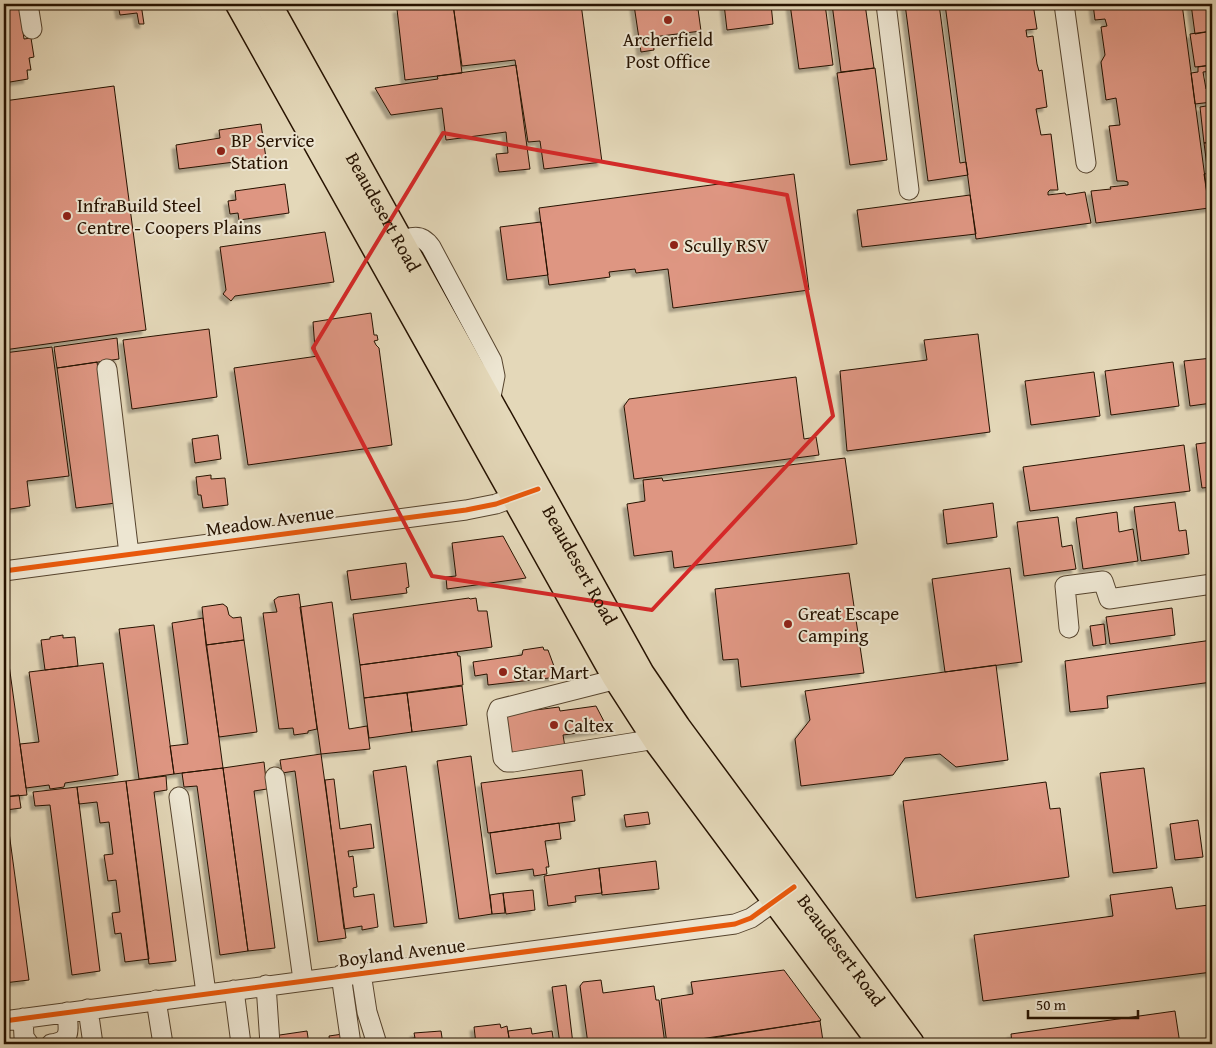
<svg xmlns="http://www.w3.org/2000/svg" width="1216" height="1048" font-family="'Gentium Book Plus',serif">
	<defs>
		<filter id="shadow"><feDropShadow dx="-4" dy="4" stdDeviation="1" flood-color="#0004"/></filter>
	</defs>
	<rect width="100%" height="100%" fill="#e4d8b9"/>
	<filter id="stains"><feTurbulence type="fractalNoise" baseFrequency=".004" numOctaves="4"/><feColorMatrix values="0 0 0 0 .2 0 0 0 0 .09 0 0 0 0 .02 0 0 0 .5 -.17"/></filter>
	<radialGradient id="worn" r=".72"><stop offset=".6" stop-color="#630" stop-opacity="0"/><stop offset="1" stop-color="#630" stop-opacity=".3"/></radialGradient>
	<path fill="#de9682" stroke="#261200" filter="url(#shadow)" d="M4,4h15l5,35 7,-1 3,19 -5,1 2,12h-4l1,9 -24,4z
		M118,4h23l3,20h-5l-2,-11 -17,2z
		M409,4h28l-27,3z
		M437,4h16l9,69 -57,7 -8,-71z
		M453,4h128l21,158 -58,7 -4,-28 -12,1 -13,-82 -53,6z
		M646,4h50v6l2,-1 3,22 -48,6 1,13 -13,2 -7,-47z
		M724,4h47l2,20 -46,6z
		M790,4h35l8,61 -34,4z
		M832,4h33l9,64 -33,4z
		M905,4h34l21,159 6,-1 2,13 -40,6z
		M945,4h88l4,25 -11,1 1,7 6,-1 4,28 2,7 3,-1 5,37 -11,2 5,26 10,-1 7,56h-8l-2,2v3l17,-2 1,2 19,-3 6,31 -115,16z
		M1093,4h89l27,204 -113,15 -5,-32 20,-2 -1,-2 18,-2v-3l-4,-1h-7l-8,-55 11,-1 -4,-27 -10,2 -5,-38 4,-7 -4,-28 6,-1 -2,-7 -10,1z
		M1191,4h21v27l-17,3z
		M1212,31v34l-17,2 -5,-33z
		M516,65l14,104 -31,3 -3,-18 12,-1 -2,-21 -60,8 -4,-32 -51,7 -16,-27 63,-9 -1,-3z
		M1212,65v6l-9,1 3,17 6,-1v14l-17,2 -4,-31 7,-1v-5z
		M875,68l12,92 -37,5 -13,-92z
		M114,86l32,244 -142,20v-249z
		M1212,105v37l-8,1 -4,-36z
		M261,124l5,34 -87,11 -3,-24 44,-7 -1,-8z
		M1212,142v31l-4,1 -4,-31z
		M1212,173v34l-3,1 -5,-34z
		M794,174l15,116 -136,18 -5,-39 -32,4 -1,-4 -26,3 1,5 -61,8 -10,-77z
		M285,184l4,29 -50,7 -1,-7 -8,1 -2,-13 8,-1 -1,-9z
		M970,195l6,39 -114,13 -5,-37z
		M541,222l7,53 -41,5 -7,-53z
		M325,232l9,50 -99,14 -4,5 -8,-7 3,-4 -6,-43z
		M371,313l3,22h3l1,5 -4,1 2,4 3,3 13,97 -144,20 -14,-97 84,-12 -3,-7 -2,-27z
		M209,329l8,68 -85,12 -9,-69z
		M978,334l12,98 -143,19 -7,-80 87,-11 -3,-20z
		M117,338l2,21 -62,9 -3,-21z
		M52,347l17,129 -42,5 3,25 -26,4v-157z
		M1212,358v45l-22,3 -6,-45z
		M97,362l19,141 -40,5 -19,-140z
		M1173,362l6,44 -68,9 -6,-44z
		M1094,372l6,44 -69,9 -6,-44z
		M796,377l8,62 12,-2 3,18 -185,24 -10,-73 5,-7z
		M218,435l3,24 -26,4 -3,-24z
		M1212,442v45l-10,1 -6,-44z
		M1184,445l6,46 -160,20 -7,-44z
		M845,458l12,86 -183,24 -2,-17 -38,5 -7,-52 18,-3 -2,-21 19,-2 1,3z
		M211,475v4l14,-1 3,27 -25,3 -2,-13h-3l-2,-18z
		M1175,502l4,29 7,-1 3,24 -48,7 -7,-54z
		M993,503l4,34 -50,7 -4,-34z
		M1117,512l2,20 14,-3 5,32 -55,8 -7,-51z
		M1058,517l4,30 10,-2 4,24 -52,7 -7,-54z
		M503,536l23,42 -79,11 -1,-12 10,-1 -4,-33z
		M406,563l3,24 -3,1 1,5 -56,7 -4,-29z
		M1010,568l12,94 -77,10 -13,-93z
		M849,573l15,100 -123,14 -3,-28 -15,1 -8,-71z
		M299,594l18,135 -9,2v2l-14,2 -1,-7 -14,1 -16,-116 14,-1 -3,-12 4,-3z
		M469,598l1,1 6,-1 2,13h9l5,36 -132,18 -7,-51z
		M332,602l17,127 18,-3 3,23 -49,5 -21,-147z
		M223,604l4,3 2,8 4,3 8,-1 3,23 -38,5 -4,-38z
		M1172,608l3,27 -65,9 -4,-27z
		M203,618l20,150 -49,6 -4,-28 18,-2 -16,-121z
		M1104,624l2,20 -13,2 -3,-20z
		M154,625l20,149 -35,5 -20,-150z
		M63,635v3l12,-1 3,29 -33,4 -4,-30 9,-1v-2z
		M244,640l13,92 -38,5 -13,-92z
		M1212,640v42l-105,14 1,12 -38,4 -5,-51z
		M6,643l21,152 -23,2v-153z
		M543,647l1,3h4l10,27 -70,8 -1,-11 -12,2 -2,-14 49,-7 1,-5z
		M457,652l1,4h2l3,29 -99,13 -4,-33z
		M103,663l15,112 -53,8 -1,4 -14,2 -1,-4 -23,3 -6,-44 19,-2 -10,-70z
		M996,665l12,95 -52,7 -16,-13 -35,4 -12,17 -92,11 -6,-47 15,-19 -5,-29z
		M462,686l5,39 -55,7 -5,-39z
		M407,693l5,39 -43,6 -5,-40z
		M596,706l12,23 -45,6 2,12 -56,7 -5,-40 55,-7 1,4z
		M321,754l25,184 -28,4 -23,-171 -13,2 -2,-13z
		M471,756l21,158 -33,5 -22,-158z
		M264,762l3,27 -13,2 21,157 -27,3 -25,-183z
		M406,766l21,157 -33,4 -21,-156z
		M223,768l25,183 -28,4 -23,-169 -13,1 -2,-14z
		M1144,768l13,100 -44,5 -13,-100z
		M582,770l3,25 -13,2 3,24 -87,12 -7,-50z
		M166,776l1,14 -13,2 22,169 -27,3 -23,-183z
		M334,779l6,50 31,-5 3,24 -26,3 1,6 4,-1 4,31 -4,1 1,9 20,-3 4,33 -16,3v-4l-18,3 -19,-149z
		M126,781l23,178 -24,3 -4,-29 -6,1 -3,-21 8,-1 -4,-32 -8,1 -4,-26 9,-1 -4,-32 -9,1 -3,-21 -18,2 -2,-17z
		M1046,782l4,27 10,-1 9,69 -153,21 -13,-97z
		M77,787l23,184 -28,4 -22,-170 -15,1 -2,-14z
		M19,795l2,13 -15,2 23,170 -25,3v-186z
		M648,812l2,12 -24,3 -2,-12z
		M1198,820l5,37 -28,3 -5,-36z
		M559,823l2,16 -16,2 4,26h-3l1,7 -13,2 -1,-7 -37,5 -6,-41z
		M656,861l3,28 -57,6 -3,-27z
		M599,868l3,25 -27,3 1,6 -28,4 -4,-30z
		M1172,887l4,22 33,-4 3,28v39l-229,29 -9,-66 139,-19 -3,-21z
		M533,890l2,20 -29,4 -3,-21z
		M503,893l2,20 -13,1 -2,-19z
		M784,970l37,50 -1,1 -153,23 -6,-45 32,-5 -2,-12z
		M601,980l2,13 51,-7 2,14h3l6,44h-77l-8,-58 3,-4z
		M566,985l7,59h-13l-8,-57z
		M1175,1011l5,33h-168l-1,-10z
		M820,1021l3,20 9,-1 1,2 2,-1v3h-161z
		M500,1024l1,4 6,-2 3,18h-34l-2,-17z
		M531,1028l1,6 20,-3 2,13h-44l-2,-13z
		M307,1031l2,13h-35l-1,-8z
		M441,1031l2,13h-33l-1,-5 6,-1 -1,-5z
		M343,1034l1,10h-14l-1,-8z
		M209,1039v5h-29v-1z"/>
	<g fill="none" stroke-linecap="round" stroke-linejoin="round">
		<g stroke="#56442e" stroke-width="21">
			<path id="minor" d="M28,4l4,25
				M886,4l23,186
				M1064,4l22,159
				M392,250c13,-12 27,-20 39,-3l61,114 3,15 -5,26
				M107,369l22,185
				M4,571l462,-61 30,-6 30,-11
				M1069,628l-4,-42 38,-5 6,18 103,-15
				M617,679l-118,30 -2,5 6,44 4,4h6l143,-23
				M275,777l28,203
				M179,797l27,196
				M361,973l6,39 10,32
				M341,975l10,69
				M266,985l4,59
				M234,990l7,54
				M156,1000l7,44
				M88,1009l5,35
				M23,1018l1,19 5,7
				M4,1021l731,-97 16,-6 34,-24
				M51,1044c22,-3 17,-15 16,-32"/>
		</g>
		<g stroke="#261200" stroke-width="29">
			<g id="highway">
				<path d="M239,4l376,672 42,65 225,303"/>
				<path id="s1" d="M268,4l373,670 36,53 234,317"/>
			</g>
		</g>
		<use href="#minor" stroke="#ede6d2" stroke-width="19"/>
		<use href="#highway" stroke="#e4d8b9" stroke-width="26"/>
		<g stroke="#ede6d2" stroke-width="8">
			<path id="cycleway" d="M4,571l462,-61 30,-6 42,-15
				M4,1021l731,-97 16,-6 43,-31"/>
		</g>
		<use href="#cycleway" stroke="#e8590c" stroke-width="5"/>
	</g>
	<path fill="none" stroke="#d62828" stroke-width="4" stroke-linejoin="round" d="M443,133l344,62 46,221 -181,194 -220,-34 -119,-228z"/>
	<g fill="#8f2418" stroke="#ede6d2" stroke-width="2">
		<circle cx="668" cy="20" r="5"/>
		<circle cx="221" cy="151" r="5"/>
		<circle cx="67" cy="216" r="5"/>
		<circle cx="674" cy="245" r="5"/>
		<circle cx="788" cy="624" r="5"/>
		<circle cx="503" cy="672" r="5"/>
		<circle cx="554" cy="725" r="5"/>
	</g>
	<g text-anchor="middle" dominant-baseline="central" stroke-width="4" stroke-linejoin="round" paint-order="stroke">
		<g font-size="19" fill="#261200" stroke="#ede6d2" text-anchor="start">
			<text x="668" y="39" text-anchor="middle">Archerfield<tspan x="668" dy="22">Post Office</tspan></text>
			<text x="231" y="140">BP Service<tspan x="231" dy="22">Station</tspan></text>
			<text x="77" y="205">InfraBuild Steel<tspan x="77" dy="22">Centre - Coopers Plains</tspan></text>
			<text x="684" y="245">Scully RSV</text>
			<text x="798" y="613">Great Escape<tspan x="798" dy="22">Camping</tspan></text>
			<text x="513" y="672">Star Mart</text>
			<text x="564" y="725">Caltex</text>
		</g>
		<g font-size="19" fill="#261200" stroke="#ede6d2">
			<text stroke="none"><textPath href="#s1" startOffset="238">Beaudesert Road</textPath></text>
			<text transform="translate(270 520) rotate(-8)">Meadow Avenue</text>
			<text stroke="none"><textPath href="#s1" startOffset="642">Beaudesert Road</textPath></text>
			<text stroke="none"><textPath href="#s1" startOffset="1108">Beaudesert Road</textPath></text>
			<text transform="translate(402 952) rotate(-7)">Boyland Avenue</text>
		</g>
	</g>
	<rect width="1216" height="1048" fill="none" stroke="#e4d8b9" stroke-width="20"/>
	<rect x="5" y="5" width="1206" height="1038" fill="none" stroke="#261200" stroke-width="2.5"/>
	<rect x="10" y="10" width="1196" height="1028" fill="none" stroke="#261200"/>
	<path d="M1028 1010v8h110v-8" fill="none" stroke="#261200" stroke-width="2.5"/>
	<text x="1036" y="1010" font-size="15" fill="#261200" stroke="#ede6d2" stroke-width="4" paint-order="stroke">50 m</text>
	<rect width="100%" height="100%" filter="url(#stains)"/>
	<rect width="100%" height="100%" fill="url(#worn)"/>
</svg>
